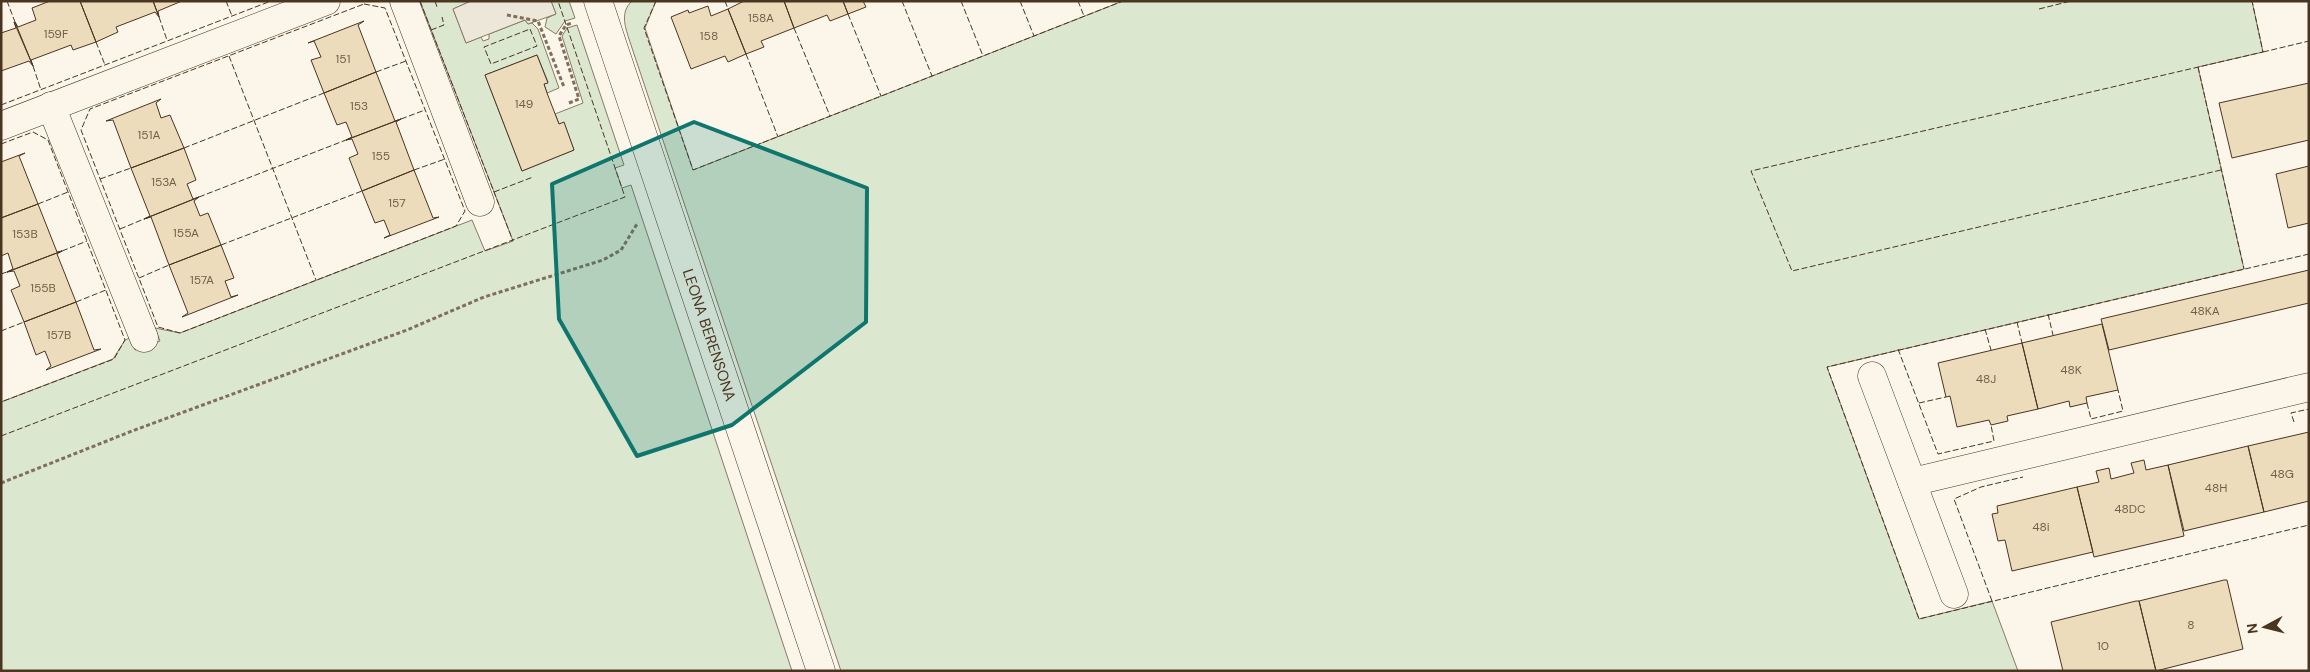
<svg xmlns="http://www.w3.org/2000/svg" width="2310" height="672" font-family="'DM Sans',sans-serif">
	<rect width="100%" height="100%" fill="#fbf6e9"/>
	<path fill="#dce7d0" stroke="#887966" d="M420,1h51l-18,8 13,34 15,-6 2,4 6,-2v-5l36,-14 3,4 4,-1 6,6 21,59 -12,5 -3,-9 4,-2 -11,-27 -52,20 37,96 52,-21 -10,-27 -5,1 -4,-10 28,-11 -21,-67 5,-8 10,-3 47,140 -9,3 7,20 9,-3 161,486h-791v-269l112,-43 12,-19 5,-2 5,12 25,-9 -5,-13 25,5 292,-113 13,31 28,-10z
		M551,1h18l6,17 -10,3 -9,13 -11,-7 2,-9 9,-4z
		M632,1h24l-11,27 48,142 430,-169h1129l11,51 -65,15 46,202 -417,98 92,252 73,-18 26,70h-1177l-212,-632c-4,-13 -9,-27 3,-38z"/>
	<path fill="#ede7d9" stroke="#887966" d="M471,1h80l5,13 -28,10 -3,-4 -59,23 -13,-34z"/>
	<path fill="#ecdcbc" stroke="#4a3520" d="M50,1h30l16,41 -23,8 -2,-5 -40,15 2,6 -18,-44 3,5 18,-7 -4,-12z
		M80,1h73l6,16 -4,-5 -39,15 2,5 -22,10z
		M153,1h29l-24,10 1,6z
		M744,1h40l10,27 -33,13 3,6 -18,7 -18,-45z
		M784,1h59l5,13 -18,7 -3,-6 -33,13z
		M843,1h20l3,6 -18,7z
		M708,6l3,10 17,-7 18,45 -18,8 -3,-6 -34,13 -20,-52 17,-7 1,3z
		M364,21l-6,4 18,47 -52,21 -13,-33 10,-3 -7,-16 -6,2z
		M14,22l19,44 -4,-5 -28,10v-38l15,-5z
		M537,55l11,28 -4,1 3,9 12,31 5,-2 10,28 -52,21 -37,-96z
		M376,72l19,49 6,-2 -55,21 6,-3 -6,-15 -9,3 -13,-32z
		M2309,83v57l-77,18 -13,-55z
		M161,99l-5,4 5,15 9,-3 14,33 -53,20 -18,-48 -7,1z
		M401,119l-5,3 18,48 -52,21 -13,-33 9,-4 -6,-15 -6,1z
		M184,148l12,32 -9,4 6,15 6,-2 -55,22 6,-3 -19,-48z
		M25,153l-6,3 19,48 -37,14v-56z
		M2309,166v57l-21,5 -12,-54z
		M414,170l19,48 6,-1 -55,21 6,-3 -6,-15 -9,3 -13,-32z
		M199,197l-5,4 6,15 8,-3 13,32 -52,20 -18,-48 -7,2z
		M38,204l19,48 5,-1 -55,21 6,-3 -5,-16 -7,3v-38z
		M221,245l13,33 -9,3 6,16 7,-2 -56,22 6,-4 -19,-48z
		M62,251l-5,3 19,48 -52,20 -13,-32 9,-4 -6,-15 -7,1z
		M2309,270v33l-200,47 -8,-31z
		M76,302l18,48 7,-1 -55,21 5,-4 -6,-15 -9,4 -12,-33z
		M2102,324l16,66 -32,7 1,6 -17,4 -1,-6 -31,8 -16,-66z
		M2022,343l16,66 -31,7 1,5 -17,4 -2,-5 -32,7 -7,-31 -4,1 -8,-34z
		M2309,432v69l-45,11 -16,-66z
		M2248,446l16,66 -80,19 -16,-66z
		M2144,460l2,10 22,-5 16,71 -90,21 -17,-70 22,-5 -3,-11 13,-3 2,11 23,-6 -3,-10z
		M2077,487l16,65 -81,19 -7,-31 -7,1 -6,-27 6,-1 -1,-7z
		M2224,580h3l16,69 -87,22 -17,-70z
		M2136,601h3l17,70h-93l-12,-49z"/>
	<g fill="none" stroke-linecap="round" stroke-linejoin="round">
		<g stroke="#4a3520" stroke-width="29">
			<g id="minor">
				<path d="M404,1l76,201"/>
				<path id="s1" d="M598,1l223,670"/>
				<path d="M51,106l93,232"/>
				<path d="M1,126l325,-125"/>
				<path d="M1872,376l82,218"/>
				<path d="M1912,482l397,-95"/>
			</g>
		</g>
		<path stroke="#7f6f5c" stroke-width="3" stroke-dasharray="4 2.5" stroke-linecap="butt" d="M507,15l31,6 26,66
			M569,103l10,-4 -20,-63 7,-11 6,-2
			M1,483l131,-52 275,-101 77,-33 119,-37 18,-10 16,-26"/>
		<use href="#minor" stroke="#fbf6e9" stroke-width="28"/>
		<path stroke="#4a3520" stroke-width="1" stroke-dasharray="6 2.5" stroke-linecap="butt" d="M7,1l8,21
			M226,1l6,15
			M420,1l93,240
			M435,1l2,6
			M656,1l-12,27 49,142 430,-169
			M725,1l3,8
			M902,1l30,75
			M961,1l22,55
			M1020,1l14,35
			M1078,1l6,15
			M364,4l21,4 80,203 -9,15 -276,107 -22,-6 -77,-197 9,-21z
			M2039,9l32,-8
			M848,14l33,82
			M159,17l8,23
			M794,28l36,88
			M530,29l7,17 -46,18 -7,-17z
			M431,30l13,-5 -2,-8
			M96,42l9,23
			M2263,52l46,-11
			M746,54l32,83
			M229,56l87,224
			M33,66l8,24
			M2198,67l46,202
			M376,72l30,-11
			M1,105l270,-104
			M401,119l24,-9
			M1,144l32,-12 15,8 77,200 -11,19 -113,43
			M184,148l140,-55
			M414,170l31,-11
			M2221,170l-429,101 -41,-100 512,-119 -11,-51
			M100,179l31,-11
			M494,192l39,-15
			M199,197l147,-57
			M38,204l30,-12
			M120,229l24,-10
			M221,245l141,-54
			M62,251l25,-10
			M2309,254l-482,113 92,252 390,-94
			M1,274l6,-2
			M139,278l30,-13
			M76,302l30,-12
			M2048,314l5,21
			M2017,322l5,21
			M1985,329l6,21
			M1,331l23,-9
			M1898,349l40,105 56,-13 -3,-16
			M1919,403l27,-6
			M2087,403l4,16 32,-8 -5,-21
			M2294,422l-3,-9 18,-4
			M1,436l624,-239 -67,-196
			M1992,601l-38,-102 27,-12 42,-10"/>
	</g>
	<path fill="#0f766e" fill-opacity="0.2" stroke="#0f766e" stroke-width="4" stroke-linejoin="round" d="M694,122l173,66 -1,134 -134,103 -95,31 -78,-137 -7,-135z"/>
	<g text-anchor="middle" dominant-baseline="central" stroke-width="4" stroke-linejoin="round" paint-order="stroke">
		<g font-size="12" fill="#725f47">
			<text x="761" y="18">158A</text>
			<text x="56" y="34">159F</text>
			<text x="709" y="36">158</text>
			<text x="343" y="59">151</text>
			<text x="524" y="104">149</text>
			<text x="359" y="106">153</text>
			<text x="149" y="135">151A</text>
			<text x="381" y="156">155</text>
			<text x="164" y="182">153A</text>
			<text x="397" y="203">157</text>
			<text x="186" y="233">155A</text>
			<text x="25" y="234">153B</text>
			<text x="202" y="280">157A</text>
			<text x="43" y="288">155B</text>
			<text x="2205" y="311">48KA</text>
			<text x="59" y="335">157B</text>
			<text x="2071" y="370">48K</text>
			<text x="1986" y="379">48J</text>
			<text x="2282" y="474">48G</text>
			<text x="2216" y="488">48H</text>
			<text x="2130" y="509">48DC</text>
			<text x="2041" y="527">48i</text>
			<text x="2191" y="625">8</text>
			<text x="2103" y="646">10</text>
		</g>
		<g font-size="15" fill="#4a3520" stroke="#fbf6e9">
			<text stroke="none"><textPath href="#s1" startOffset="352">LEONA BERENSONA</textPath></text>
		</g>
	</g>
	<rect width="2310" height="672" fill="none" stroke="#4a3520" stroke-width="5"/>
	<g transform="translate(2265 627) rotate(263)" stroke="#fbf6e9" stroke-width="4" paint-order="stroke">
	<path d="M0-4L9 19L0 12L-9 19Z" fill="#4a3520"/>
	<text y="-8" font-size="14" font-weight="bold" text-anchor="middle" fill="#4a3520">N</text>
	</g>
</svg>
